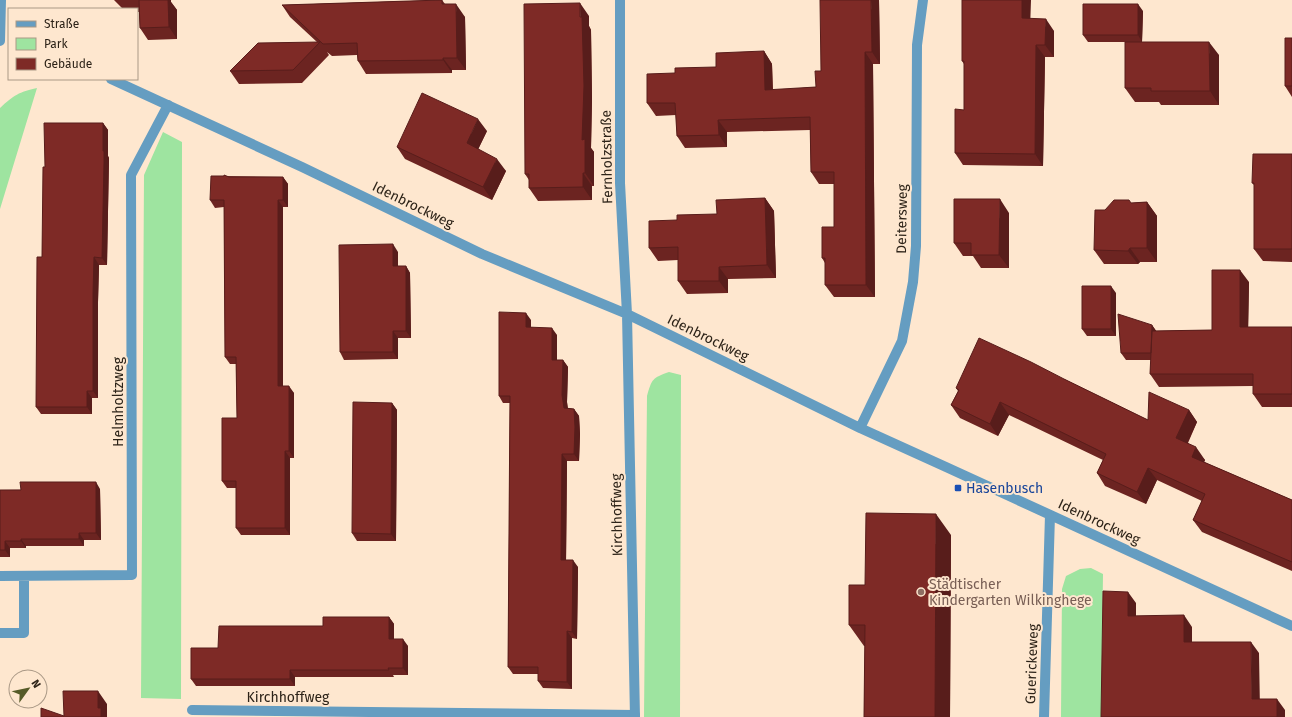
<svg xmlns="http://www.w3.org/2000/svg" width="1292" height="717" font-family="'Fira Sans',sans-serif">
	<rect width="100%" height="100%" fill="#fee7cf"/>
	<path fill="#9ee4a0" d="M37,88l-37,121v-101c14,-13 19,-16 37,-20z
		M163,132l19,10 -1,557 -40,-1 3,-523z
		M669,372l12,3 -1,342h-36l3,-321c5,-17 5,-18 22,-24z
		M1091,568l12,6 -2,143h-40l1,-128 4,-13 14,-7z"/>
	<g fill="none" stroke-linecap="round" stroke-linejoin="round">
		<path stroke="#659dc1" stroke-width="10" d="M0,576l132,-1 -1,-400 37,-70
			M0,633h24v-57
			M192,710l443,5"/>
		<path stroke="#659dc1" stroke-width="10" d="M620,0v183l7,131 8,403
			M0,41l1,-41
			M111,79l191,88 180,87 145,60 233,114 86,39 346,159
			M860,428l42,-87 11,-59 3,-36 1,-201 6,-45
			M1044,717l6,-202"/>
	</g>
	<path fill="#6c2421" d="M114,0h57v2l6,8v29l-29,1 -8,-12 -1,-16h-2v-3h-14z
		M442,0l3,4 20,13 1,53h-14v3l-86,1 -8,-13 -1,-6 -25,1 -5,-4 2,3 -27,28 -63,1 -9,-13 87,-29 -27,-25 -8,-12z
		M879,0l1,64h-7l2,233h-41l-9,-12v-22l-3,-5 12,-31v-43h-15l-8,-12 -1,-42 -83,2v15l-42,1 -8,-12 -1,-21 -20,1 -9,-13 28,-30 41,-6 48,-16 8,13 1,26 43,-3 5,-16z
		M1143,11l-1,31 77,13v50h-58l-2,-3h-24l-10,-14v-46h-37l-5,-7z
		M589,16v10l2,4 1,69 -1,49 3,4v34h-2v14l-54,1 -9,-13v-8l-4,-6z
		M1031,19l23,12v26h-9l-2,109 -80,-1 -8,-12 9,-43v-46l-2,-3z
		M1292,38v59l-7,-11z
		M103,123l5,7v26l1,2 -2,107h-8l-1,37v96h-6v16h-51l-5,-7 6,-150 3,-90z
		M487,131l-9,18 28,22 -14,29 -87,-41 -8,-12z
		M1292,154v108l-29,-1 -9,-12v-64l-2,-2z
		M224,176l59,1 5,7v23h-5v179l11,7v65h-4v77h-49l-5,-7v-40h-9l-5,-7 15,-63 -1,-54h-6l-5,-7 -1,-150 -9,1 -5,-8z
		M765,198l9,13 2,67 -48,1v14l-41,1 -9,-13v-21l-20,1 -9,-13 28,-28 40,-6z
		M1147,202l10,14v46h-17l-2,2h-34l-10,-14 11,-40 26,-7z
		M1009,213v55h-28l-8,-12h-10l-9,-13z
		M398,252v14h8l4,7 1,65h-13v21l-54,1 -4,-8z
		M1249,282l-1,45h44v80h-30l-9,-13v-8l-94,1 -9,-13 1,-14h-25l-5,-7 31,-28 4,6 56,-1z
		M1116,293v43h-29l-5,-7z
		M531,320v7l26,8v25h6l5,7 -1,35 1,6 6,1 5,7 1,18 -1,27h-12l-1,99 12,7 -1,72 -5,-1v51l-29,-1 -5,-7v-7h-25l-5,-7 2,-264h-7l-4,-7z
		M1064,379l84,41 41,-10 8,12 -9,21 17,17 -1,2 88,38v71l-90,-39 -9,-12 9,-19 -45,-21 -11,24 -41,-18 -8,-13 6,-13 -94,-45 -11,21 -38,-18 -9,-13 7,-14 -2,-3z
		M392,403l5,7 -1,131h-39l-5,-8z
		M100,489l1,51h-17v6h-58v2h-16v9h-10v-67z
		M951,535l-1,182h-86l1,-71h-1l-15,-21 16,-40z
		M389,617l5,7v15l14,7v29h-15l1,2h-99v9h-99l-5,-7 27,-31 105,-22z"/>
	<path fill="#581d1b" d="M164,0h7v2l6,8v29l-8,-12z
		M871,0h8l1,64 -8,-12z
		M1022,0h9l-1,30 -8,-12z
		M580,3l9,13v10l2,4 1,69 -1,49 3,4v34l-9,-13 -3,-33z
		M456,4l9,13 1,53 -9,-12z
		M1138,4l5,7 -1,31 -4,-7z
		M1046,19l8,12v26l-9,-12z
		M1209,42l10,13v50l-9,-14z
		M1036,45l9,12 -2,109 -8,-12z
		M764,51l8,13 1,39 -8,-13z
		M865,52l8,12 2,233 -9,-12z
		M443,58l9,12v3l-9,-13z
		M478,119l9,12 -12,25 -8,-13z
		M718,120l9,12v15l-8,-12z
		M103,123l5,7v26l1,2 -2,107 -5,-7z
		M497,159l9,12 -14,29 -9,-13z
		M583,173l9,13v14l-9,-13z
		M283,177l5,7v23l-5,-7z
		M765,198l9,13 2,67 -9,-13z
		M1000,199l9,14v55l-10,-13z
		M278,200l5,7v186l-5,-7z
		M1147,202l10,14v46l-10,-14z
		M393,244l5,8v21l-5,-7z
		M1130,248l10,14 -2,2 -10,-13z
		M94,257l5,8 -1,37v96l-5,-7v-97z
		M406,266l4,7 1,65 -5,-7z
		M719,267l9,12v14l-9,-12z
		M1240,270l9,12 -1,57 -8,-12z
		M1111,286l5,7v43l-5,-7z
		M526,313l5,7v14l-5,-7z
		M1152,325l5,7 -5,21z
		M552,328l5,7v32l-5,-7z
		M393,331l5,7v21l-5,-7z
		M563,360l5,7 -1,35 1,13 -4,-7 -2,-13z
		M289,386l5,7v65l-5,-7z
		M87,391l5,7v16l-5,-7z
		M1000,402l9,13 -11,21 -8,-12z
		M392,403l5,7 -1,131 -5,-7z
		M574,409l5,7 1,18 -1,27 -5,-7z
		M1189,410l8,12 -13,28 -8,-12z
		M1196,447l9,13 -4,9 -9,-12z
		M285,451l5,7v77l-5,-7z
		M562,454l5,7 -1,106 -5,-7z
		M1148,468l9,12 -11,24 -9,-12z
		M96,482l4,7 1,51 -5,-7z
		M936,514l15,21 -1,182h-15z
		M79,533l5,7v6l-5,-7z
		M21,539l5,7v2l-5,-7z
		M5,541l5,7v9l-5,-7z
		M573,560l5,7 -1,72 -5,-7z
		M1128,592l8,11v24l-8,-11z
		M1184,615l8,12v27l-8,-12z
		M389,617l5,7v22l-5,-7z
		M567,631l5,7v51l-5,-7z
		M403,639l5,7v29l-5,-7z
		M1251,642l8,11 1,57 -8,-11z
		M290,670l5,7v9l-5,-7z
		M98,691l9,13v13h-6l-3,-9z
		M1277,699l8,11v7h-8z"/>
	<path fill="#7e2a26" stroke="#581d1b" d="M139,0h29l1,27 -29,1z
		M442,0v4h14l1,54h-14v2l-85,1 -1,-18 -34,1 -41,-39z
		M820,0h51l1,52h-7l1,233h-41v-27h-3v-31h12v-55h-23l-1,-55 -92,3 1,15 -42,1 -2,-33h-28v-29l28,-1v-5l41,-1v-14l48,-2 1,39 51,-3 -1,-16h6z
		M962,0h60v18l24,1 -1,26h-9l-1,109 -80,-1v-44l9,1v-49h-2z
		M580,3v14h2l2,69 -2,54 3,-1v34h-2v14l-54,1v-14h-4l-1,-170z
		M1083,4h55v31h-55z
		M1285,38h7v48h-7z
		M320,42l-27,28 -63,1 28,-28z
		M1125,42h84l1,49h-59v-3h-26z
		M422,93l56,26 -11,24 30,16 -14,28 -86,-40z
		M44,123h59v28h1v12l-2,95 -8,-1 -1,37v97h-6v16h-51l1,-150h5l1,-90h2z
		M1253,154h39v95h-38v-66h-2z
		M224,175l5,2h54v23h-5v186h11v65h-4v77h-49v-47h-14v-63h15l-1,-61h-11l-1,-157h-14l1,-24h13z
		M765,198l2,67 -48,2v14h-41v-34l-29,1v-27l28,-1v-5l40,-1 -1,-14z
		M954,199h46l-1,56h-28v-12h-17z
		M1114,200h15l2,3 16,-1v46h-17l-2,3 -34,-1 1,-40h10z
		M393,244v22h13v65h-13v21h-53l-1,-107z
		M1212,270h28v57h52v67h-39v-20h-103l2,-43 60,-1z
		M1082,286h29v43h-29z
		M499,312l27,1v14l26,1v32h11l-1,35 2,13 10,1 1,18 -1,27h-12l-1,106h12l-1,72 -5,-1v51l-29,-1v-14h-30l2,-271h-11z
		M1118,314l34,11 -1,28h-30z
		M979,338l52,24 33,17 84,41 1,-28 40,18 -13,28 20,9 -4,10 100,43v62l-99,-42 12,-26 -57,-26 -11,24 -40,-19 9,-19 -106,-52 -10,22 -39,-19 8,-15 -3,-2z
		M353,402l39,1 -1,131 -39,-1z
		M20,482h76v51h-17v6h-58v2h-16v9h-5v-60h21z
		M866,513l70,1 -1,203h-71l1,-92h-16v-40h16z
		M1103,591l25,1v24l56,-1v27h67l1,57h25v18h-176z
		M323,617h66v22h14v29h-15l1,2h-99v9h-99v-31h27l1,-22h104z
		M63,691h35v17h3v9h-60v-9l23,8z"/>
	<rect fill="#1a4fb4" stroke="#fee7cf" stroke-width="1.5" x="954" y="484" width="8" height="8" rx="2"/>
	<circle fill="#8d6e63" stroke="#fee7cf" stroke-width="1.5" cx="921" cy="592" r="4"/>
	<g text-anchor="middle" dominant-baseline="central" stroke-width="4" stroke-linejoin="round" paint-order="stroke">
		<g font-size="14" fill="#2d2318" stroke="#fee7cf">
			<text transform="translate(607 157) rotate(-91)">Fernholzstraße</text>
			<text transform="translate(413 205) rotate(26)">Idenbrockweg</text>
			<text transform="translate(902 219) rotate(-89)">Deitersweg</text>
			<text transform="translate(708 338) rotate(26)">Idenbrockweg</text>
			<text transform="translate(118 402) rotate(-90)">Helmholtzweg</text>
			<text transform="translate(617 515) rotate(-91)">Kirchhoffweg</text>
			<text transform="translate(1099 522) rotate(25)">Idenbrockweg</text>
			<text transform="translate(1032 664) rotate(-88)">Guerickeweg</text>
			<text x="288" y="697">Kirchhoffweg</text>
		</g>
		<g font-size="14" fill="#164399" stroke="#fee7cf" text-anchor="start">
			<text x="966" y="488">Hasenbusch</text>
		</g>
		<g font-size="14" fill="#785e54" stroke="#fee7cf" text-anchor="start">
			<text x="929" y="584">Städtischer<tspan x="929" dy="16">Kindergarten Wilkinghege</tspan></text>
		</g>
	</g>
	<rect x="8" y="8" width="130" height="72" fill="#fee7cf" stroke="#aa9986"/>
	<rect x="16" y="21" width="20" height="6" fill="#659dc1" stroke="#aa9986"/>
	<text x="44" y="28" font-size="12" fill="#2d2318">Straße</text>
	<rect x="16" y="38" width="20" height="12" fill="#9ee4a0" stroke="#aa9986"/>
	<text x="44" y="48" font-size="12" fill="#2d2318">Park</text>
	<rect x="16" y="58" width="20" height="12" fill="#7e2a26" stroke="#aa9986"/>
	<text x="44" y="68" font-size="12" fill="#2d2318">Gebäude</text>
	<g transform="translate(28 689) rotate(57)"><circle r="19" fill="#fee7cf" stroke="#aa9986"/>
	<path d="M0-3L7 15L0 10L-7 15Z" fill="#565b28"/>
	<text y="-6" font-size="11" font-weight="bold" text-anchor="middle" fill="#2d2318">N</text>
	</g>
</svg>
